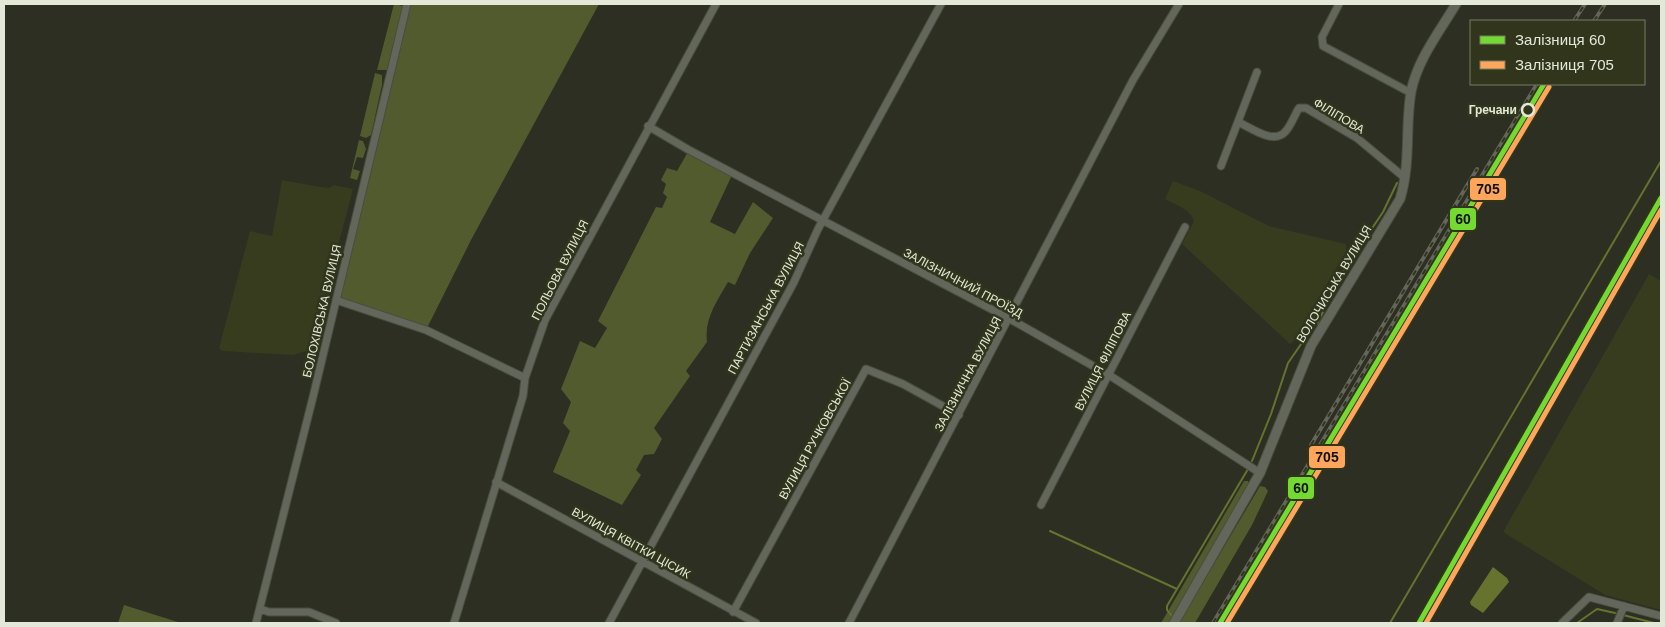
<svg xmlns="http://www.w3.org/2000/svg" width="1665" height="627" font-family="Arial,sans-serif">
	<rect width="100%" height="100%" fill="#2c2f21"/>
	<path fill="#363c1d" d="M282,180l39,7 8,1 5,-3 19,4 -41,157 -5,5 -14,4 -71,-4 -3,-3 31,-117 22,5z
		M1173,181l27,10 69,35 77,18v8l-33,56 4,10 -27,26 -108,-100 12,-23 -3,-6 -5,-5 -21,-11z
		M1649,274l12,7v329l-56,-15 -102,-63z"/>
	<path fill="#525b2e" d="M394,4l9,2 -16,64h-10z
		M407,4h192l-128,236 -45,90 -90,-30z
		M375,73l7,2v10l-11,50 -5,3 -6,-2z
		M359,140l4,1 3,8 -3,9 -6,-1 -4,12 7,2 -3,9 -7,-2z
		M689,150l44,23 -23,49 25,12 18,-32 20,16 -23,35 -15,32 -7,-3c-11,19 -24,37 -21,60l-21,29 4,5 -36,52 8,11 -8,15 -10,1 -8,15 5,5 -19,30 -69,-33 17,-41 -7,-8 8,-21 -10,-13 19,-48 15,7 12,-20 -9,-7 58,-114 6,1 5,-11 -4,-4 3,-9 -5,-4 6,-12 10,3z
		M1244,481h4l1,3 -79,139h-9z
		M1260,486l5,1 3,4 -16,34 -57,98h-16z
		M124,605l57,18h-63z"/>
	<path fill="#66732e" d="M1493,567l14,11 2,4 -26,31 -12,-8 -1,-3z"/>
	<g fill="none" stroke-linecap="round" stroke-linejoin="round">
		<path stroke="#66732e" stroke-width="2" d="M1362,243l21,-31 14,-29
			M1317,324l22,-45 17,-27
			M1252,461l19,-47 17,-51 20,-29
			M1050,531l127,58
			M1171,615l-4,-5v-4l81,-137
			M1623,615l31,8
			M1390,623l271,-462
			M1577,623l20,-14 18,4"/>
		<g stroke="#494d40" stroke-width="9">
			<path id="minor" d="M1339,4l-17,33 1,9 88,47
				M1238,122c12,5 35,23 47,10 6,-6 9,-16 14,-24h7l51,30 48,40
				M648,126l41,24 321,169 99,56 151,98
				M1221,166l36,-94
				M336,300l90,30 99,48
				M496,482l260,141
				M1041,505l144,-278
				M260,609l9,3h40l27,11
				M733,612l133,-243 37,15 56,31
				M256,623l57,-226 94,-393
				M454,623l69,-227 2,-18 20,-58 171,-316
				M609,623l185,-341 24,-53 123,-225
				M849,623l284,-543 46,-76
				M1562,623l27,-26 72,19
				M1617,623l7,-17"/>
		</g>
		<g stroke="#494d40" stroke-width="11">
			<path id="secondary" d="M1174,623l86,-150 51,-127 89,-147c11,-35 5,-72 11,-107 6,-32 29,-61 45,-88"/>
		</g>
		<use href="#minor" stroke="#63665a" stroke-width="7"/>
		<use href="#secondary" stroke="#63665a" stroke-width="9"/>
		<g stroke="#64665c" stroke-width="4">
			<path id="rail" d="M1574,21l11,-17
				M1594,21l11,-17
				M1311,445l166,-276
				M1213,623l324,-539
				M1227,623l323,-539"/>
		</g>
		<use href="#rail" stroke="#30351b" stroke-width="2" stroke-dasharray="5.5" stroke-linecap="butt"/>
		<g stroke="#30351b" stroke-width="9">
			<path id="rail-1" d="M1220,623l324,-539
				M1419,623l242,-425"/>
		</g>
		<g stroke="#30351b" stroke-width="9">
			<path id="rail-2" d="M1227,623l322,-536
				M1426,623l235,-413"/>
		</g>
		<use href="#rail-1" stroke="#74d930" stroke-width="5"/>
		<use href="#rail-2" stroke="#ffa55c" stroke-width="5"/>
	</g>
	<circle fill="#30351b" stroke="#e3e8d8" stroke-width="2.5" cx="1528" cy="110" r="6"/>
	<g text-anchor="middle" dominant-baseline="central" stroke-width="5" stroke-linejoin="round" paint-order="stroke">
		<g font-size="12" font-weight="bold" fill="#e3e8d8" stroke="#30351b" text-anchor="end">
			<text x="1517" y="110">Гречани</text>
		</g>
		<g font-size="12" fill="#e3e8d8" stroke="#30351b">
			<text transform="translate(1339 116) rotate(31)">ФІЛІПОВА</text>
			<text transform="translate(560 270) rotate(-63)">ПОЛЬОВА ВУЛИЦЯ</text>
			<text transform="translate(963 283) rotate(28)">ЗАЛІЗНИЧНИЙ ПРОЇЗД</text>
			<text transform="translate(1334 284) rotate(-59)">ВОЛОЧИСЬКА ВУЛИЦЯ</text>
			<text transform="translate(766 308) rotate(-62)">ПАРТИЗАНСЬКА ВУЛИЦЯ</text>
			<text transform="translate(322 311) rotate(-77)">БОЛОХІВСЬКА ВУЛИЦЯ</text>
			<text transform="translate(1103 361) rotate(-63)">ВУЛИЦЯ ФІЛІПОВА</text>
			<text transform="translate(968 374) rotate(-62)">ЗАЛІЗНИЧНА ВУЛИЦЯ</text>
			<text transform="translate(815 439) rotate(-61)">ВУЛИЦЯ РУЧКОВСЬКОЇ</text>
			<text transform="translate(631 543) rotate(29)">ВУЛИЦЯ КВІТКИ ЦІСИК</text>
		</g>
	</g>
	<g stroke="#30351b" stroke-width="2">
		<rect x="1469" y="177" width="38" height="24" rx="5" fill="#ffa55c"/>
		<rect x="1449" y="207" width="28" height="24" rx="5" fill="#74d930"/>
		<rect x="1308" y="445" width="38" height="24" rx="5" fill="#ffa55c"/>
		<rect x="1287" y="476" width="28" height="24" rx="5" fill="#74d930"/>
	</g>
	<g font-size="14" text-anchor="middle" font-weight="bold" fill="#111">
		<text x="1488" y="194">705</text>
		<text x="1463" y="224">60</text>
		<text x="1327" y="462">705</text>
		<text x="1301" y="493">60</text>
	</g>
	<rect width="1665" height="627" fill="none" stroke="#e3e8d8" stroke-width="10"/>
	<rect x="1470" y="20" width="175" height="65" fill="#30351b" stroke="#787d67"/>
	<rect x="1480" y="36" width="25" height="8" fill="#74d930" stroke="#787d67"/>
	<text x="1515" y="45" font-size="15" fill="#e3e8d8">Залізниця 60</text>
	<rect x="1480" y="61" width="25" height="8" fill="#ffa55c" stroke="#787d67"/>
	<text x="1515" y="70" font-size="15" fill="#e3e8d8">Залізниця 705</text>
</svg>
